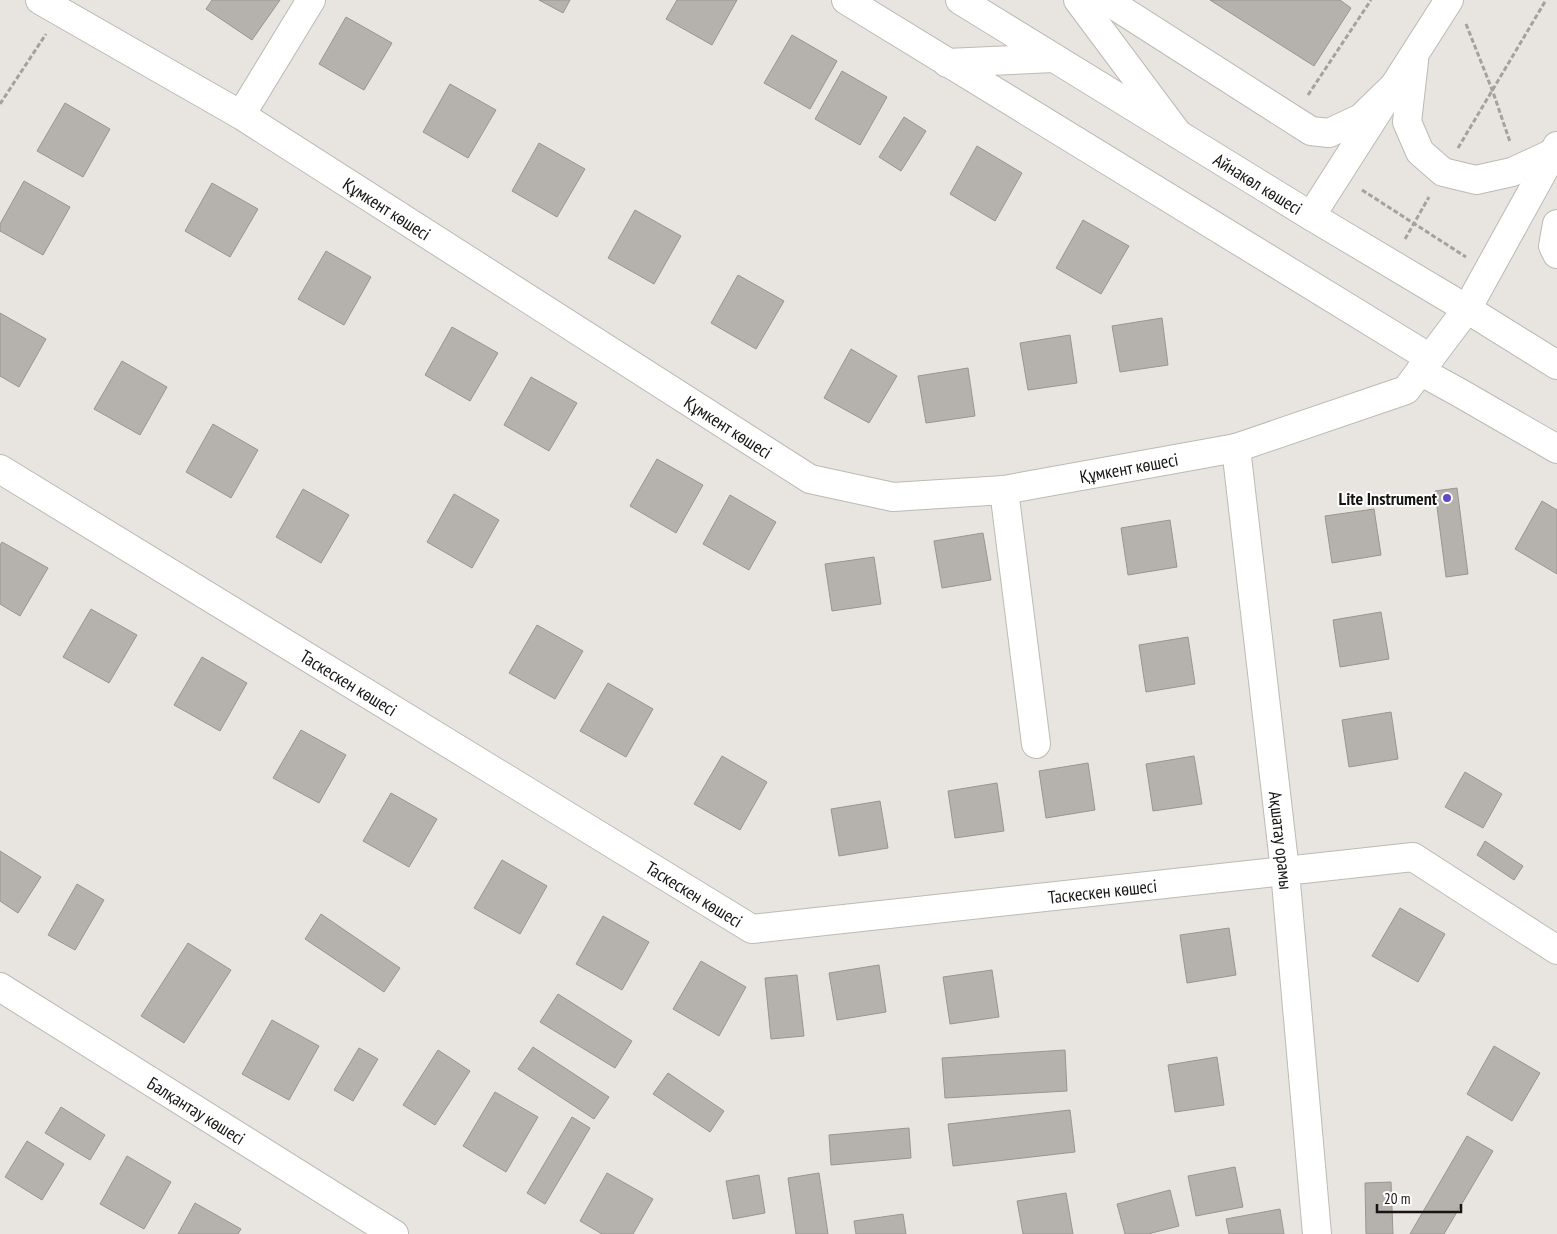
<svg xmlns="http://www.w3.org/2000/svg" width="1557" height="1234" font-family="'PT Sans Narrow',sans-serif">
	<rect width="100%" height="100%" fill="#e8e4df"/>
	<path fill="#b5b2ad" stroke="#999691" d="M212,0h68l-28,40 -46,-31z
		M539,0h31l-7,13z
		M677,0h60l-25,45 -46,-26z
		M1210,0h130l11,8 -37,58z
		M346,17l46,26 -28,47 -45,-26z
		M792,35l45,26 -27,48 -46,-26z
		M842,71l45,26 -27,48 -45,-26z
		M450,84l46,26 -28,48 -45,-26z
		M65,103l45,26 -27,48 -46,-26z
		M904,117l22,14 -25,40 -22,-14z
		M539,143l46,26 -28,48 -45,-26z
		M977,146l45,27 -27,48 -45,-27z
		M24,181l46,26 -27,48 -43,-24v-7z
		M212,183l46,26 -28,48 -45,-26z
		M635,210l46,26 -27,48 -46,-26z
		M1083,220l46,26 -28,48 -45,-26z
		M326,251l45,26 -27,48 -46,-26z
		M738,275l46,26 -28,48 -45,-26z
		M0,313l46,26 -27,48 -19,-11z
		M1162,318l6,47 -48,7 -8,-46z
		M452,327l46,26 -28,48 -45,-26z
		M1070,335l7,48 -49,7 -8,-47z
		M851,349l46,27 -28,47 -45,-25z
		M122,361l45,26 -27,48 -46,-26z
		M968,368l7,48 -49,7 -8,-47z
		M531,377l46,26 -28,48 -45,-26z
		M213,424l45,26 -27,48 -45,-26z
		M657,459l46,26 -27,48 -46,-27z
		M1457,488l11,86 -22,3 -11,-86z
		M303,489l46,26 -28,48 -45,-26z
		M454,494l45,26 -27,48 -45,-26z
		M730,495l46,27 -27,48 -46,-26z
		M1542,501l15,9v64l-42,-25z
		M1374,509l7,46 -49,8 -7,-47z
		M1170,520l7,47 -49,8 -7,-47z
		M983,533l8,47 -49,8 -8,-47z
		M2,542l46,26 -28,48 -20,-12v-59z
		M874,557l7,47 -49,7 -7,-47z
		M91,609l46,26 -28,48 -46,-26z
		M1381,612l8,47 -49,8 -7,-47z
		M537,625l46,26 -28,48 -46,-26z
		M1188,637l7,47 -49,8 -7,-47z
		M202,657l45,26 -27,48 -46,-26z
		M608,683l45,26 -27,48 -46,-26z
		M1391,712l7,47 -49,8 -7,-47z
		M301,730l45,25 -27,48 -46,-25z
		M722,756l45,26 -27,48 -46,-26z
		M1194,756l8,48 -49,7 -7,-47z
		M1088,763l7,47 -49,8 -7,-47z
		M1465,772l37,22 -19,34 -38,-21z
		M997,783l7,48 -49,7 -7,-47z
		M391,793l46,26 -28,48 -46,-26z
		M880,801l8,47 -49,8 -8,-47z
		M1485,841l38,25 -9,14 -37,-25z
		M0,851l41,26 -23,36 -18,-12z
		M502,860l45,26 -27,48 -46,-26z
		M77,884l27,16 -29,50 -27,-15z
		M1400,908l45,26 -27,48 -46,-26z
		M321,914l79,54 -16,24 -79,-53z
		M603,916l46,26 -27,48 -46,-26z
		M1229,928l7,47 -49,8 -7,-48z
		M188,943l43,27 -47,73 -43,-27z
		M701,961l45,26 -27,49 -46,-27z
		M879,965l7,47 -49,8 -8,-47z
		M992,970l7,47 -49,7 -7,-47z
		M797,975l7,61 -33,3 -6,-61z
		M558,994l74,47 -17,27 -75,-46z
		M272,1020l47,26 -30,54 -47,-26z
		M1494,1046l46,27 -28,48 -45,-27z
		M533,1047l76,50 -15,22 -76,-50z
		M359,1048l19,11 -25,42 -19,-11z
		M438,1050l32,21 -35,54 -32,-20z
		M1065,1050l2,41 -122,7 -3,-40z
		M1217,1057l7,48 -49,7 -7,-47z
		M668,1073l56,38 -14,21 -57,-38z
		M495,1092l43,25 -32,55 -43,-26z
		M61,1107l44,28 -15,25 -45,-27z
		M1070,1110l5,42 -122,14 -5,-42z
		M572,1117l18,11 -45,76 -18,-11z
		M909,1128l2,30 -80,7 -2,-30z
		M1467,1136l26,15 -49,83h-34z
		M27,1141l37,23 -22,36 -37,-23z
		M127,1156l44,26 -27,47 -44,-25z
		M1235,1167l8,40 -47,9 -8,-40z
		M607,1173l46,26 -20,35h-31l-22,-13z
		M819,1173l9,61h-32l-8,-56z
		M759,1175l6,38 -32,6 -7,-38z
		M1391,1182l2,52h-27l-1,-51z
		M1170,1190l9,36 -31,8h-23l-8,-30z
		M1066,1193l7,41h-50l-6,-33z
		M195,1203l46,26 -3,5h-60z
		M1280,1209l4,25h-55l-3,-15z
		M903,1214l3,20h-50l-2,-13z"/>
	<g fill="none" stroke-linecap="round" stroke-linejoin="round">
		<g stroke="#bdbab4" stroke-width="30">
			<g id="minor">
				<path id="s1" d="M40,0l201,115 569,364 83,18 111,-7 232,-42 170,-58 61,-81 90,-163"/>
				<path d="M846,0l584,358"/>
				<path d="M1078,0l100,134"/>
				<path d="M1106,0l205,131 18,2 32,-15 34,-33"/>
				<path d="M1414,61l-7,61 13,30 23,20 33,8 36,-8 41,-19"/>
				<path d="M947,63l107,-5"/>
				<path d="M241,115l70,-115"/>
				<path d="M1311,216l138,-216"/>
				<path d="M1557,224l-4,22 4,8"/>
				<path d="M1420,371l40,22 97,56"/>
				<path id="s2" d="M1236,448l49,423 32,363"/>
				<path id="s3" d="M0,469l752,460 661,-72 144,93"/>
				<path d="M1004,490l32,254"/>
				<path id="s4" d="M0,987l394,247"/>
			</g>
		</g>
		<g stroke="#bdbab4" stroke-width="30">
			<g id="major">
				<path id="s5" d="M960,0l351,216 156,93 90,56"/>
			</g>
		</g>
		<path stroke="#a5a29e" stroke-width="3" stroke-dasharray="5 2.5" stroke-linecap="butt" d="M1466,24l27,68 17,50
			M1308,95l63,-95
			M0,104l46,-70
			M1458,148l88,-148
			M1362,190l104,67
			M1405,239l24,-42"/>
		<use href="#minor" stroke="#fff" stroke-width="28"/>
		<use href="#major" stroke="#fff" stroke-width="28"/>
	</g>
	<circle fill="#5f4bc4" stroke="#fff" stroke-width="2" cx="1447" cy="498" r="5"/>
	<g text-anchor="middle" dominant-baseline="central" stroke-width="4" stroke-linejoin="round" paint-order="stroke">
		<g font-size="18" fill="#161513" stroke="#fff">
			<text stroke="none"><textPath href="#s5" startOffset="350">Айнакөл көшесі</textPath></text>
			<text stroke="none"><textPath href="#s1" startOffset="405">Құмкент көшесі</textPath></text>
			<text stroke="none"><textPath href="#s1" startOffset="810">Құмкент көшесі</textPath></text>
			<text stroke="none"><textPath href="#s1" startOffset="1230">Құмкент көшесі</textPath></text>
			<text stroke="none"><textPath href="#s3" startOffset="409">Таскескен көшесі</textPath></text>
			<text stroke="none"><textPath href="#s2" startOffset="395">Ақшатау орамы</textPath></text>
			<text stroke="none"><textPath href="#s3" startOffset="1234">Таскескен көшесі</textPath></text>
			<text stroke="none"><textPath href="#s3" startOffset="814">Таскескен көшесі</textPath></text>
			<text stroke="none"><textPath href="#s4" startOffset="232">Балқантау көшесі</textPath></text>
		</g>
		<g font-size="18" font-weight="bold" fill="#161513" stroke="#fff" text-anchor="end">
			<text x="1437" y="498">Lite Instrument</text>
		</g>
	</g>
	<path d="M1377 1204v8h84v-8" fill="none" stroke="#161513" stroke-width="2.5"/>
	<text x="1384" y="1204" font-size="15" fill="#161513" stroke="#ffffff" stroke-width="4" paint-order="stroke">20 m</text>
</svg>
